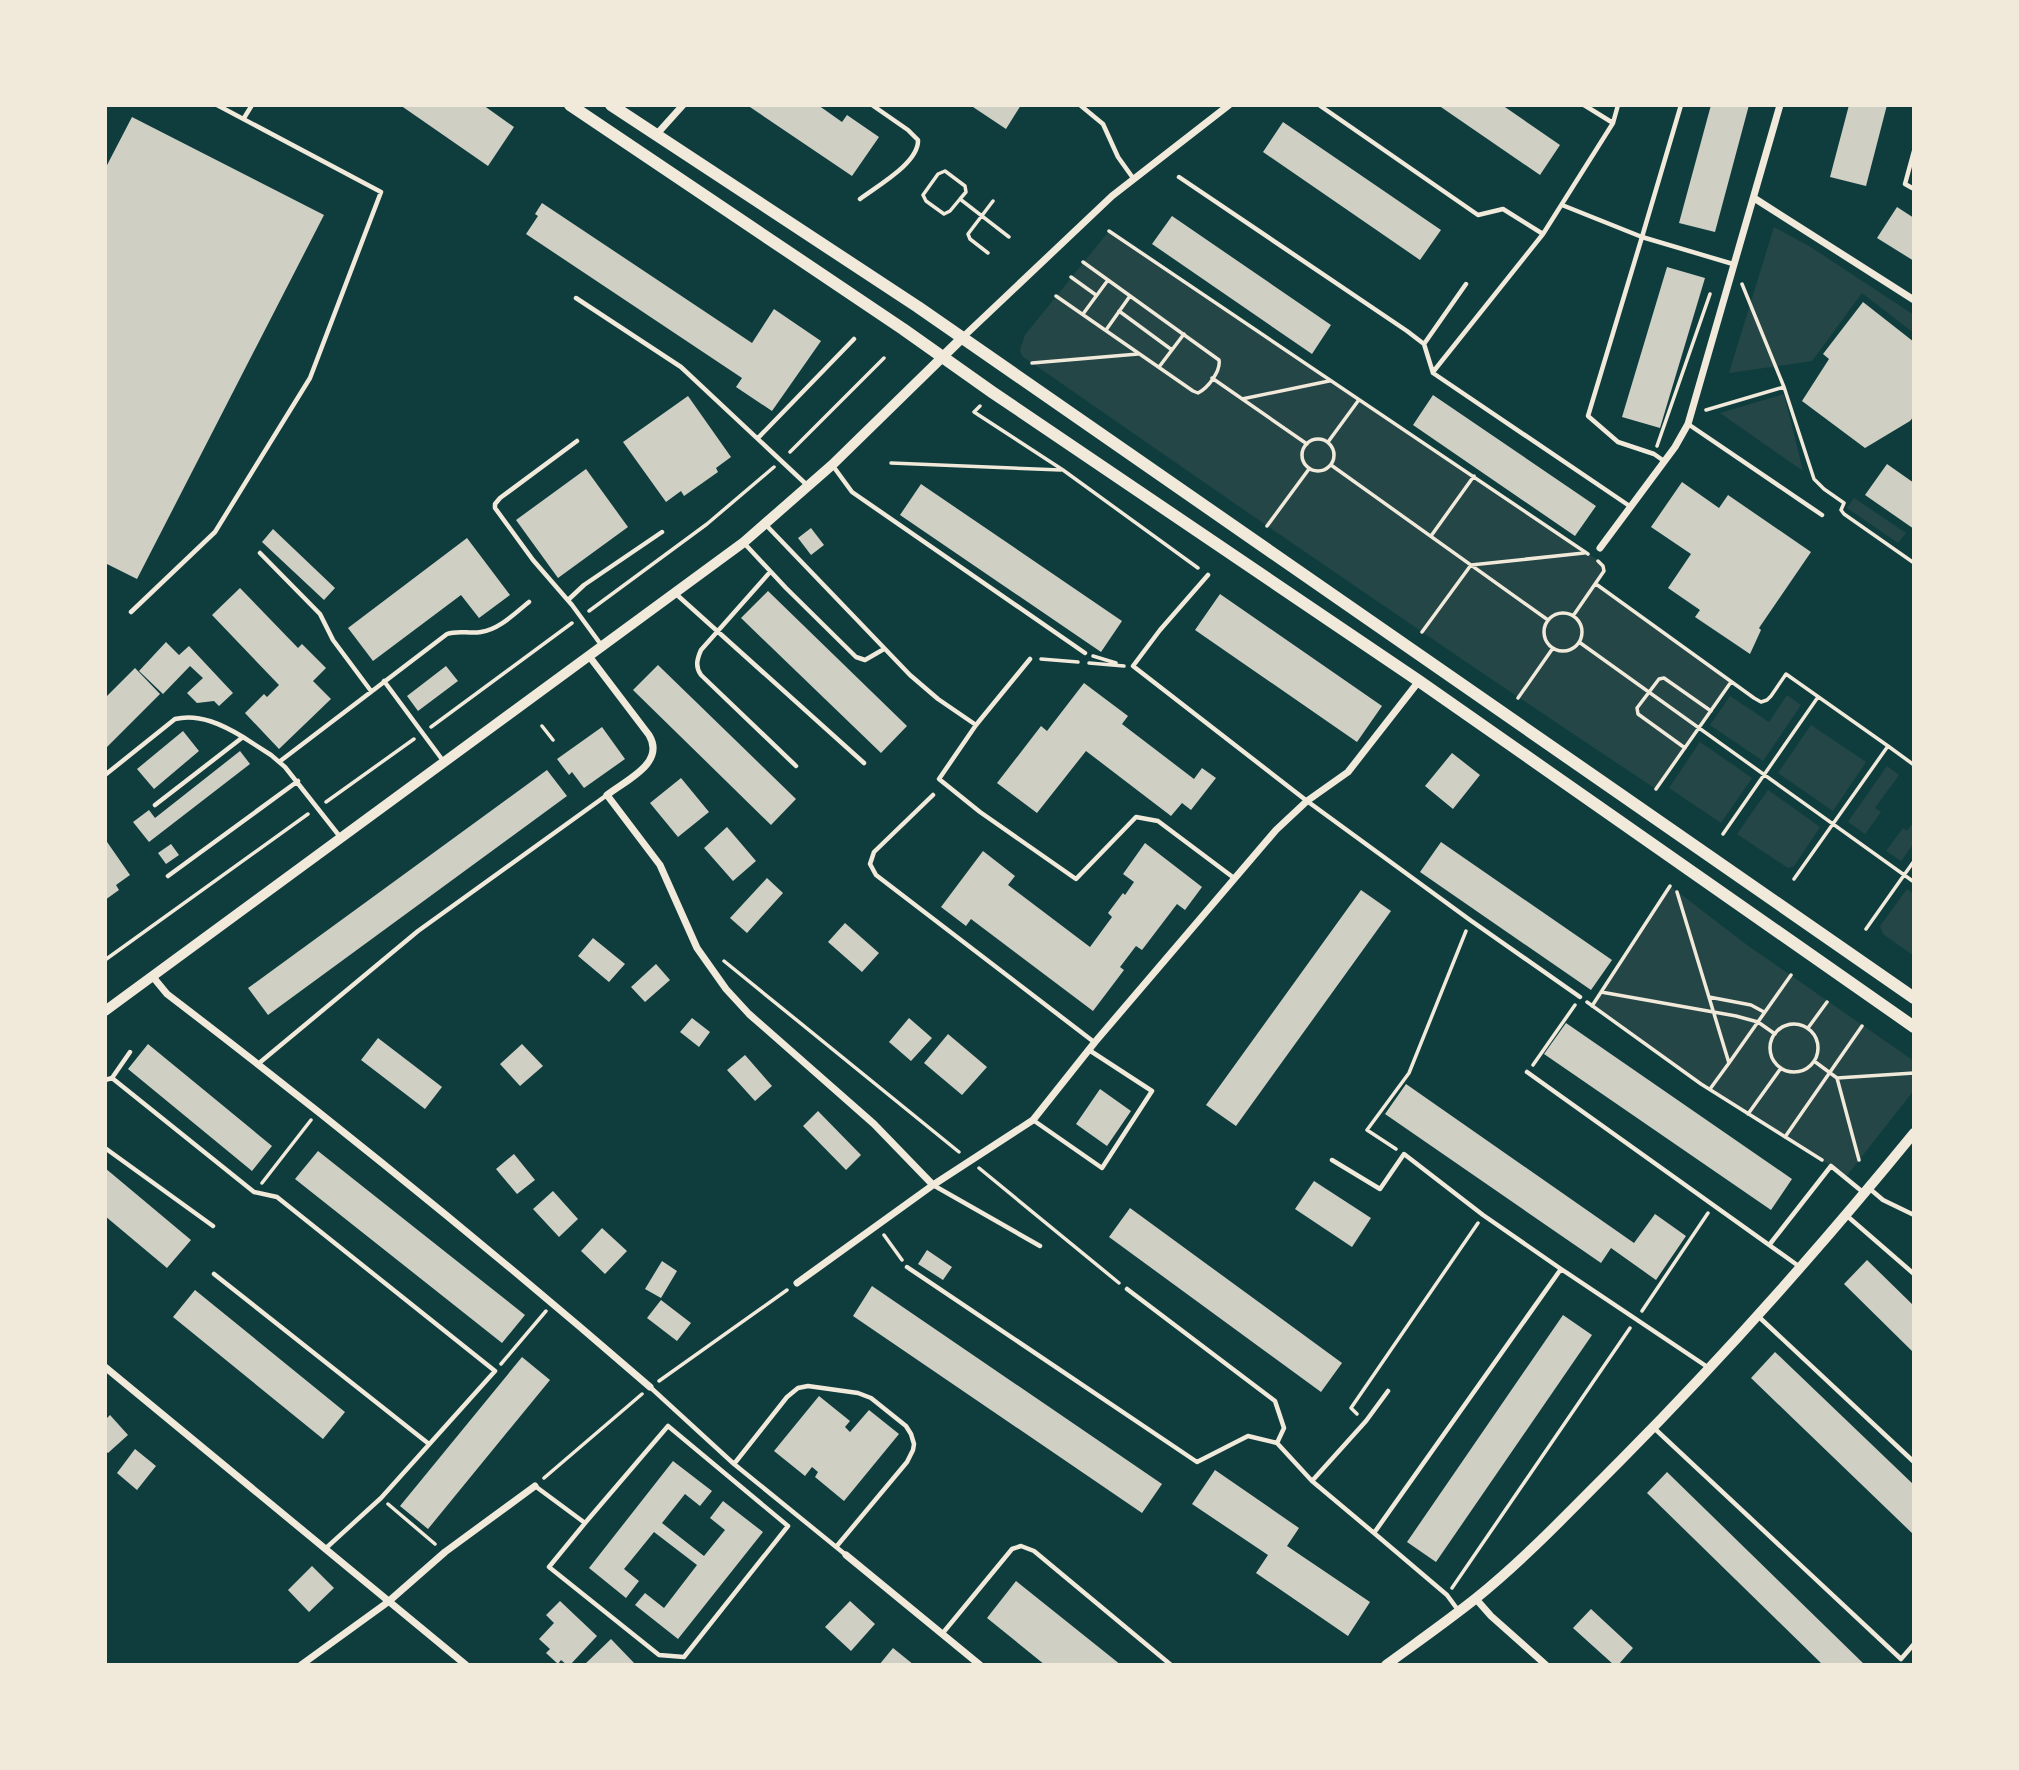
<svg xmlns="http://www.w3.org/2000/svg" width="2019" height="1770" font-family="'DejaVu Sans',sans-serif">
	<rect width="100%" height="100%" fill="#0f3d3e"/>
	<path fill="#244646" d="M1774,227l35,19 105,69v18l-52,-40 -50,68 -83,12z
		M1109,231l490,330 5,7 -8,16 135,98 -75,107c-213,-141 -424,-287 -634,-433l-2,-6 5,-15z
		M1784,394l19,77 -83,-58z
		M1854,498l52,35 -8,10 -51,-35z
		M1787,695l14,10 -38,56 -53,-36 20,-29 39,26z
		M1811,725l55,37 -33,49 -55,-38z
		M1700,742l52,36 -31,45 -52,-35z
		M1887,766l12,9 -24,33 6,4 -16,22 -17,-12z
		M1768,790l52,37 -26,39 -6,2 -51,-34z
		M1914,821v22l-13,18 -15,-10 17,-23 4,3z
		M1670,886l77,59 167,116v29l-69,88 -14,-12 -130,-82 -109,-78z
		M1907,889l7,5v62l-31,-22 -3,-8z"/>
	<path fill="#cfcfc3" d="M400,105h83l31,22 -26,39z
		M747,105h71l24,17 5,-7 32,22 -27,39z
		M970,105h51l-15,24z
		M1438,105h64l58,40 -20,30z
		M1711,105h38l-34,127 -36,-9z
		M1849,105h38l-21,81 -36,-9z
		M132,117l192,98 -187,364 -32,-16v-394z
		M1283,122l158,108 -21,30 -157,-108z
		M542,203l210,140 22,-34 47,32 -49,70 -36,-24 6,-9 -216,-144 12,-18 -3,-2z
		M1897,207l17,11v43l-37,-23z
		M1172,216l159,109 -19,29 -160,-110z
		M1667,267l38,11 -45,150 -38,-11z
		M1863,302l51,40v74l-4,5 -45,27 -63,-47 27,-42 -6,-5z
		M1433,395l163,111 -21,30 -162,-111z
		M688,396l43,61 -15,11 2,4 -34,24 -3,-5 -15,11 -43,-60z
		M1887,464l27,19v46l-49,-34z
		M586,469l42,58 -70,51 -42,-58z
		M1682,482l37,26 9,-13 83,57 -52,76 2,2 -11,24 -55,-37 5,-7 -32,-22 23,-34 -40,-27z
		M921,484l201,137 -21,31 -201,-137z
		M811,528l13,17 -13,10 -13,-17z
		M273,529l62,59 -11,12 -62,-58z
		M467,538l43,57 -31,23 -18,-23 -88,66 -25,-33z
		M240,588l58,60 4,-4 24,24 -13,13 18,18 -52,50 -34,-36 19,-19 3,3 12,-12 -67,-70z
		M768,591l139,135 -26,27 -140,-135z
		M1220,594l162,112 -25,36 -162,-112z
		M166,642l13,13 10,-9 44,47 -14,13 -5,-5 -17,2 -10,-10 16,-15 -13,-12 -27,28 -24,-23z
		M658,665l138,134 -25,26 -138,-135z
		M446,666l12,15 -40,30 -11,-15z
		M135,668l25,26 -55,55v-51z
		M1084,683l44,33 -6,8 72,55 8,-11 14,10 -25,32 -9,-7 -11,13 -85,-65 -49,62 -40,-30 44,-57 6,5z
		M602,727l23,32 -41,29 -12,-16 -3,3 -12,-16z
		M183,731l16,20 -45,38 -17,-20z
		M240,751l10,13 -101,78 -16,-20 16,-12 6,8z
		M1452,753l28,22 -27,34 -28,-23z
		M547,770l20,26 -299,219 -20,-27z
		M681,778l28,34 -31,25 -28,-34z
		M727,827l29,34 -23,20 -29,-33z
		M105,839l25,36 -14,10 3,5 -14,10z
		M1441,842l171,118 -21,30 -171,-118z
		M1145,843l57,44 -17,23 -8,-6 -35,46 -6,-4 -16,21 4,3 -31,41 -122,-92 -5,7 -25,-19 42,-56 32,25 -7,9 82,62 22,-30 -4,-4 15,-20 2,2 9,-13 -11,-8z
		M171,844l8,11 -13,9 -8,-11z
		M767,878l16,15 -36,40 -17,-15z
		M1361,890l30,21 -155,215 -30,-21z
		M845,923l34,30 -17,19 -34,-30z
		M593,938l32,26 -16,18 -31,-26z
		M656,964l14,16 -25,22 -14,-15z
		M692,1018l18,14 -11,15 -19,-15z
		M909,1018l23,20 -21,23 -22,-19z
		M1566,1023l226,156 -21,31 -227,-156z
		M948,1034l39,33 -25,28 -38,-32z
		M378,1038l64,49 -17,22 -64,-49z
		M148,1044l124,102 -20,25 -124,-102z
		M522,1044l21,22 -23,20 -20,-22z
		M745,1055l27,31 -17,15 -28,-31z
		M1406,1084l228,159 21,-29 31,22 -30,44 -45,-32 -10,15 -216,-149z
		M1100,1089l31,22 -24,35 -31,-22z
		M818,1111l43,44 -15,15 -43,-44z
		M318,1151l207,164 -23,28 -207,-164z
		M514,1154l21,26 -18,14 -21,-25z
		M105,1168l86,72 -24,28 -62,-52z
		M1314,1181l57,37 -19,29 -57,-38z
		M553,1191l25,28 -19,18 -26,-28z
		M1130,1208l212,155 -21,29 -212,-155z
		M602,1228l25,23 -22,23 -24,-23z
		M927,1250l25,17 -9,13 -25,-16z
		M1867,1260l47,46v47l-70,-69z
		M662,1261l15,10 -16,27 -16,-9z
		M872,1286l290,198 -20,29 -289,-197z
		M195,1290l150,122 -22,27 -150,-122z
		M661,1300l30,23 -14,18 -30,-23z
		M1563,1315l29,20 -156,227 -29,-20z
		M1775,1352l139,133v50l-163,-157z
		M522,1357l28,23 -122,149 -28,-23z
		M819,1396l31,25 -5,6 5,5 19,-22 30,24 -55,67 -29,-24 3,-5 -6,-5 -7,9 -31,-25z
		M110,1415l18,20 -20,18 -3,-3v-30z
		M135,1449l21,17 -19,24 -20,-17z
		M673,1461l39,30 -12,15 -15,-12 -23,29 42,33 21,-26 -15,-12 13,-17 40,31 -85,107 -43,-34 10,-12 19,15 33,-43 -43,-33 -30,37 15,12 -13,17 -37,-30z
		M1215,1470l84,58 -12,18 83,56 -22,34 -92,-63 12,-18 -76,-51z
		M1667,1472l198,193h-42l-176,-172z
		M312,1566l22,22 -25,24 -21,-22z
		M1016,1581l105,84h-76l-58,-47z
		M560,1601l37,35 -27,29h-3l-6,-5 -3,4 -12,-11 4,-4 -11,-10 15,-16 -8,-8z
		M850,1601l25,23 -24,27 -26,-24z
		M1591,1609l42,39 -15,17h-4l-41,-37z
		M611,1639l25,26h-52z
		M893,1648l21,17h-35z"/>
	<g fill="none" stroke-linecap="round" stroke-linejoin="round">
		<path stroke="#f1e9da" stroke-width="3.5" d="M960,199l6,-7 -1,-6 -20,-15 -7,3 -15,21 3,6 18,13 6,-3 10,-12 49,38
			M1109,231l479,323
			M988,253l-18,-14 -2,-5 25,-33
			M1071,277l25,18
			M1742,284l42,103 30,92 10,10 20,14 -3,7 3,4 70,49
			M1056,296l137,95 5,2c10,-5 23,-22 21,-33l-136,-98
			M1119,311l53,39
			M1083,314l25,-34
			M1106,330l24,-34
			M1032,363l106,-9
			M1159,367l25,-33
			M1212,378l95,66
			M1242,399l87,-18
			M980,406l-6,6 89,58 135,98
			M1706,410l78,-23
			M1302 455a16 16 0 1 1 32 0a16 16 0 1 1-32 0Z
			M1328,442l30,-41
			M1657,446l53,-152
			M790,452l94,-94
			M891,463l170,7
			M1331,465l217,155
			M1267,526l42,-57
			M1431,536l43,-60
			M1596,584l158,114 7,4 6,-2 4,-4 15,-22 102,72 -94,133
			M589,611l118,-87 67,-57
			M1544 632a19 19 0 1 1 38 0a19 19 0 1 1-38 0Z
			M1573,616l31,-45 -1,-5 -5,-5
			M1422,632l49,-67 113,-12
			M1579,642l335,240
			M1093,656l23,7
			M1041,659l37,3
			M1089,663l35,3
			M1518,698l35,-50
			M542,726l11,14
			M431,727l141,-104
			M1888,746l26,19
			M1685,748l-47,-34 -1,-6 22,-29 5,-1 47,33
			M1656,789l75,-107
			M326,802l88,-63
			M1723,834l95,-137
			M1677,892l52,171 -19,26
			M1866,929l48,-68
			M105,960l203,-146
			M724,961l235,191
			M1601,992l135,24 22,6 17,12
			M1709,997l42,8 13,7
			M1587,1002l114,82 121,76
			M1592,1006l78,-120
			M1770 1048a24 24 0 1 1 48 0a24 24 0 1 1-48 0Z
			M1808,1028l19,-26
			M1814,1061l23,17 22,82
			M1729,1063l62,-88
			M1533,1065l42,-60
			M1837,1078l77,-5
			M1748,1114l33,-46
			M1785,1137l77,-111
			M1396,1149l-29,-19 42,-57 57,-142
			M979,1168l140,115
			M262,1183l49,-63
			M884,1235l18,25
			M1642,1311l66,-98
			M501,1364l45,-53
			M659,1381l128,-91
			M1357,1414l-6,-6 127,-185
			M544,1478l98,-84
			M388,1504l47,40
			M1452,1588l178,-260"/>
		<path stroke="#f1e9da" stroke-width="4.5" d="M1080,105l23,19 15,33 15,21
			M1319,105l159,110 25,-6 40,25
			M1584,105l29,18
			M244,118l8,-13
			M1914,151l-9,33 9,5
			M1179,177l228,154 17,13 9,29 198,134
			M860,199c17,-13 59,-36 58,-59l-10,-10 -36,-25
			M1562,205l80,32 39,-132
			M576,298l105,69 127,119
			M1424,344l42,-60
			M1433,372l110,-138 70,-111 5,-18
			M1688,424l134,91
			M758,438l96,-99
			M577,441l-77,57 -5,6v4l38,52 39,45 30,41
			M1664,461l-10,-7 -36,-12 -30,-26 54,-179 91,27
			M833,466l19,26 233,161
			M766,525l144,150 28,24 38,26 54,-66
			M744,543l42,45 70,69 9,3 19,-11
			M260,553l60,61 13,26 38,51
			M770,572l-69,78c-4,9 -6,17 0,25l95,91
			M1208,575l-48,55 -27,36 174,135 163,119 110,77
			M676,594l188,169
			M568,600l16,-15 78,-53
			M131,612l84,-80 95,-154 71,-186 -164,-87
			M384,681l60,81
			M976,725l-37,54 41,33 96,67 60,-62 22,4 76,57
			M279,762l168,-128c11,-4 22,0 34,-2 19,-3 34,-19 48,-30
			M105,775l70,-56c24,-6 48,6 68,18
			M933,795l-59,57 -4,12 6,11 218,167
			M155,805l88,-68 28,18 14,12 56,71
			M168,876l130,-95
			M258,1064l160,-133 189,-136
			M1527,1072l273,195
			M112,1078l142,114 23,5 218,174 -114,127 -56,51
			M105,1080l7,-2 18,-26
			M1033,1120l69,48 50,-77 -63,-41
			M105,1148l108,78
			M1332,1160l48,29 24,-35 79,61 78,54 148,99
			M933,1185l107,61
			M1870,1189l13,11 31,15
			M1846,1215l68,59
			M1770,1244l61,-78 33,27
			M907,1267l290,195 51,-26 29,7
			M214,1274l215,170
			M1127,1289l148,112 9,27 -7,15 35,38 62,52
			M1759,1317l155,145
			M650,1387l84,77 112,91
			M1654,1428l247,231 13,-15
			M734,1464l53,-67 11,-9 10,-2 50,7 13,5 35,28 5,8 3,10 -1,6 -6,12 -71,85
			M1312,1481l54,-60 22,-30
			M535,1486l50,37 83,-97 120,100 -104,131 -25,-2 -110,-88 36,-44
			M1458,1610l-11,-15 -73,-62 187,-264
			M942,1634l70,-85 9,-3 13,5 137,114"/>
		<path stroke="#f1e9da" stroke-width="7" d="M656,135l27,-30
			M1754,198l160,102
			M962,338l150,-142 117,-91
			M1600,548l75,-101 13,-23 92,-319
			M589,656l60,79c17,28 -23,45 -42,60l53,70 37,83 29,41 23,25 125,110 59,61
			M153,977l14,17c165,126 326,257 483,393
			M797,1283l136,-98 100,-65 62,-78 181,-212 31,-29 41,-29 71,-91
			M105,1367l361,298
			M846,1555l134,110
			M1476,1599l15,17 55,49
			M301,1665l87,-63 57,-50 90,-66"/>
		<path stroke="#f1e9da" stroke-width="10" d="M1386,1665c30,-22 60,-43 89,-66 52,-42 98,-91 146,-139 103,-104 200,-213 293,-327"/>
		<path stroke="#f1e9da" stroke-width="10" d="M105,1011l639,-469 88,-77 130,-127"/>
		<path stroke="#f1e9da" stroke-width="12" d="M570,105l333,224 89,63 427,289 495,346
			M611,105l307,202 996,691"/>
	</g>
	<rect width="2019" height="1770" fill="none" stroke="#f1e9da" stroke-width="214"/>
</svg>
